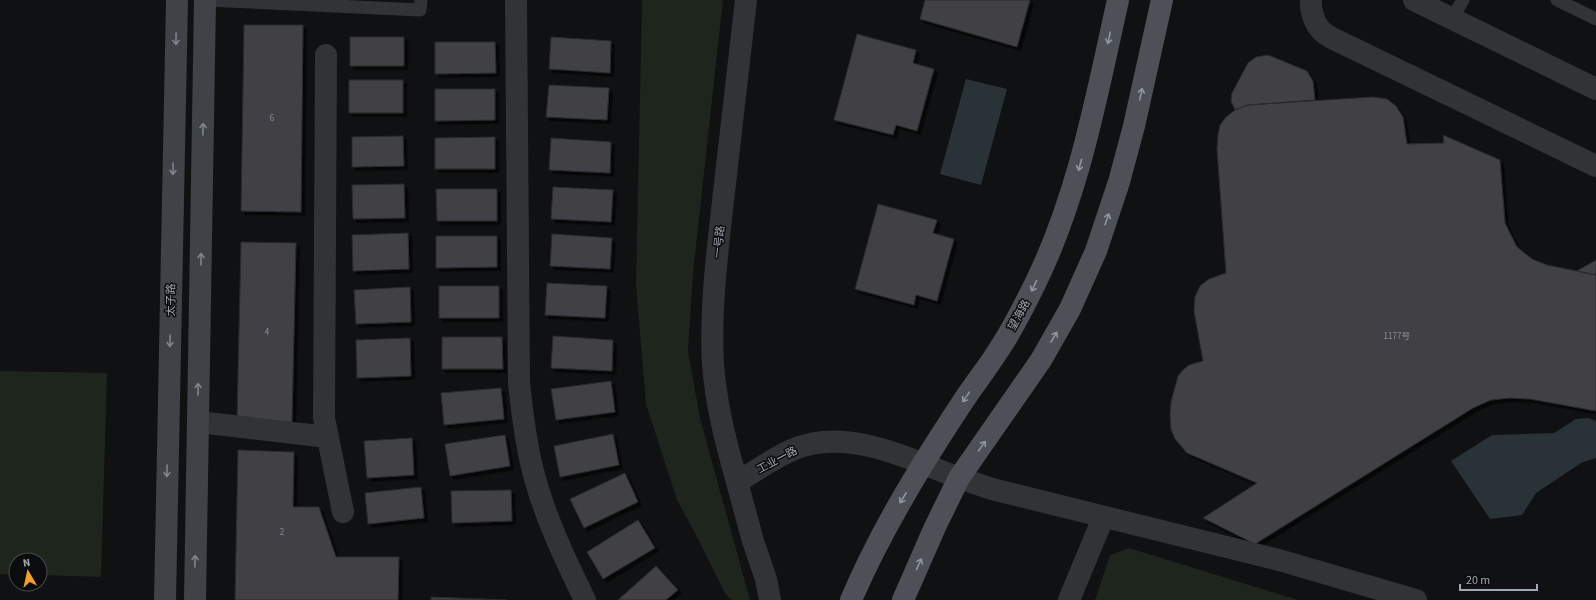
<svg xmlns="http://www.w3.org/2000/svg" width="1596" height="600" font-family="'Source Sans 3','Noto Sans SC',sans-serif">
	<defs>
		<filter id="shadow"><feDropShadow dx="3.5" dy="3.5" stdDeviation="0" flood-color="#0009"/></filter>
	</defs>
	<rect width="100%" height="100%" fill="#101112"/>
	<path fill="#1d251d" d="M642,0h81l-30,273 -5,78 12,67 50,182h-19l-6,-7 -27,-54 -21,-39 -31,-96 -10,-118z
		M0,371l107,2 -6,204 -61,-2v-15h-24v15l-16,-1z
		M1129,548l169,52h-203l15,-45z"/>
	<path fill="#293237" d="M966,79l41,10 -26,96 -41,-11z
		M1588,418l8,3v37l-15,5 -45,30 -14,22 -32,4 -39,-58 41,-26 62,-2 22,-14z"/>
	<path fill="#3f4145" stroke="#2a2b2e" filter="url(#shadow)" d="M925,0h105l-13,47 -97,-28z
		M244,25h59l-2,187 -60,-1z
		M857,34l59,16 -3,13 21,6 -17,62 -21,-6 -3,10 -59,-15z
		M350,37h54v29h-54z
		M551,37l60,4 -1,32 -61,-4z
		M435,42h60l1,31 -61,1z
		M1268,55l39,16 6,10 2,19 -67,5 -13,5 -4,-9 1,-8 16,-30 8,-6z
		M349,80h54v33h-54z
		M549,85l60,3 -2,32 -61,-3z
		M435,89h60v31l-60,1z
		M1373,97l14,2 9,7 7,11 4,27 37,-1 -1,-8 57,25 5,63 12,24 15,12 15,6 49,10v136l-66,-12 -21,-1 -18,2 -18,8 -218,136 -52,-26 54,-35 -70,-30 -12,-14 -4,-10 -1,-14 1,-13 7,-26 5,-6 6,-5 14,-4 -9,-50 1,-14 5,-11 9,-7 17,-6 -9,-124 1,-14 2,-10 6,-8 9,-7 13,-5z
		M403,136l1,30 -52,1v-30z
		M495,137v32h-60v-31z
		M551,138l60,4 -1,31 -61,-3z
		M404,184l1,34 -52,1 -1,-34z
		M553,187l60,3 -2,32 -60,-3z
		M436,189h61v32h-60z
		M878,204l59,16 -4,13 21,6 -17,62 -21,-6 -2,10 -59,-16z
		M408,233l1,36 -56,2 -1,-36z
		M552,234l60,4 -2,31 -60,-3z
		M436,236h61v31l-61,1z
		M241,242l55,1 -4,179 -55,-1z
		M1596,260v15l-19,-4z
		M547,283l60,3 -2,32 -60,-3z
		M439,286h60v32h-60z
		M410,287l1,35 -55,2 -2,-34z
		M553,336l60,4 -1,31 -61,-3z
		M442,337h60l1,32h-61z
		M410,338l1,38 -54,2 -1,-38z
		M611,381l4,31 -59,8 -5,-31z
		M501,388l3,31 -60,6 -3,-32z
		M613,434l6,31 -59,12 -6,-31z
		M505,435l5,31 -60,10 -5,-32z
		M412,438l2,37 -47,3 -3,-37z
		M238,450l56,2 -1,55h26l17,50h63l-1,43h-163z
		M625,473l13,29 -54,26 -14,-29z
		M421,487l3,31 -56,6 -3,-31z
		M511,490l1,31 -60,2 -1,-32z
		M638,520l17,28 -52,31 -16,-27z
		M656,566l22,24 -12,10h-48z
		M431,597l76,3h-76z"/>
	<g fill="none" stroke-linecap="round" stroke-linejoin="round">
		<path stroke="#313337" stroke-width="13" d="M206,0l214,10 1,-10
			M1557,0l39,19
			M1452,18l11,-18"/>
		<path stroke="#313337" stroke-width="22" d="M516,0l3,383c3,28 6,56 13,84 11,46 32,90 53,133
			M1311,0c-1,11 4,26 13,33 4,3 9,6 14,8l258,125
			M1414,0l182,89
			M326,55l-2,363 19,94
			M198,422l130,15
			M959,478l33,11 287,71 137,40
			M1069,600l34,-82"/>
		<path stroke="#313337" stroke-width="22" d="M737,482c-11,-39 -21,-77 -24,-118 -3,-54 4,-109 10,-163 8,-67 15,-134 23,-201
			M770,600l-4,-21 -13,-38 -16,-59c18,-10 36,-24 55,-32 54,-24 117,9 167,28"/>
		<path stroke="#3f4247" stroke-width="22" d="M165,600l12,-600
			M195,600l10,-600"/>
		<path stroke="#4d5056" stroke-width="22" d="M851,600c29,-68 68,-132 109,-194 12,-19 26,-36 38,-55 13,-19 24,-41 34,-61 46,-91 64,-191 86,-290
			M903,600l32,-73 24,-49 82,-118 29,-51 26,-58 23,-69 15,-56 28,-126"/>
	</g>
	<defs><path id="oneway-shaft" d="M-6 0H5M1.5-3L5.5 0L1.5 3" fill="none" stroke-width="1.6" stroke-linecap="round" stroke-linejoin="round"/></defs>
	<g stroke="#9096a0">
		<use href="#oneway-shaft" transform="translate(1109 38) rotate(102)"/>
		<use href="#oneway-shaft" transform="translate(1141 94) rotate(-78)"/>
		<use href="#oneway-shaft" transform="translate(1080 165) rotate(105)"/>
		<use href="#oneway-shaft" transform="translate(1107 219) rotate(-71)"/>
		<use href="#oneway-shaft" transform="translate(1034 286) rotate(116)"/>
		<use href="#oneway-shaft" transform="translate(1054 337) rotate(-60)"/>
		<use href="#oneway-shaft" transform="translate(966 397) rotate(125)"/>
		<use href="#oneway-shaft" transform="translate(982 446) rotate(-55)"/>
		<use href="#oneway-shaft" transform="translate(903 498) rotate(122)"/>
		<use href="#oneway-shaft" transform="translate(919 564) rotate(-66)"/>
	</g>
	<g stroke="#7f848d">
		<use href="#oneway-shaft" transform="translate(176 39) rotate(91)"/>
		<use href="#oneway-shaft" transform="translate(203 129) rotate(-89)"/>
		<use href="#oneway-shaft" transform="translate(173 169) rotate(91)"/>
		<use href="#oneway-shaft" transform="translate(201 259) rotate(-89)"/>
		<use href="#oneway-shaft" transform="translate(170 341) rotate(91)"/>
		<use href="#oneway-shaft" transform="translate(198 389) rotate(-89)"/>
		<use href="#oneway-shaft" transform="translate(167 471) rotate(91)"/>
		<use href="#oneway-shaft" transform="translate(195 561) rotate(-89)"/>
	</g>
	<g text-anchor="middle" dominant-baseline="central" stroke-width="3" stroke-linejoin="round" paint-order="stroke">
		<g font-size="9" fill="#888e98">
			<text x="272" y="118">6</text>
			<text x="267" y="332">4</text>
			<text x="1397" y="336">1177号</text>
			<text x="282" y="532">2</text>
		</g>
		<g font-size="11" fill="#a1a8b3" stroke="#0b0c0d">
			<text transform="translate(719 242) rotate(-84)">一号路</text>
			<text transform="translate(171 300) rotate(-89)">太子路</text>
			<text transform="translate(1019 315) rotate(-61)">望海路</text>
			<text transform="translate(777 460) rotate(-28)">工业一路</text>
		</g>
	</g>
	<g transform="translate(28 572) rotate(351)"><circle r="19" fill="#0b0c0d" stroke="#474a4f"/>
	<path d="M0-3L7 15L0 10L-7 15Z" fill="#f4a026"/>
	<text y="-6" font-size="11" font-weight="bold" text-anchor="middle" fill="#a1a8b3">N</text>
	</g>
	<path d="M1460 584v6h77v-6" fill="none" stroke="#a1a8b3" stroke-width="2"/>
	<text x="1466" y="584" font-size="12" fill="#a1a8b3" stroke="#0b0c0d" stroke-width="3" paint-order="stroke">20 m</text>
</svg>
